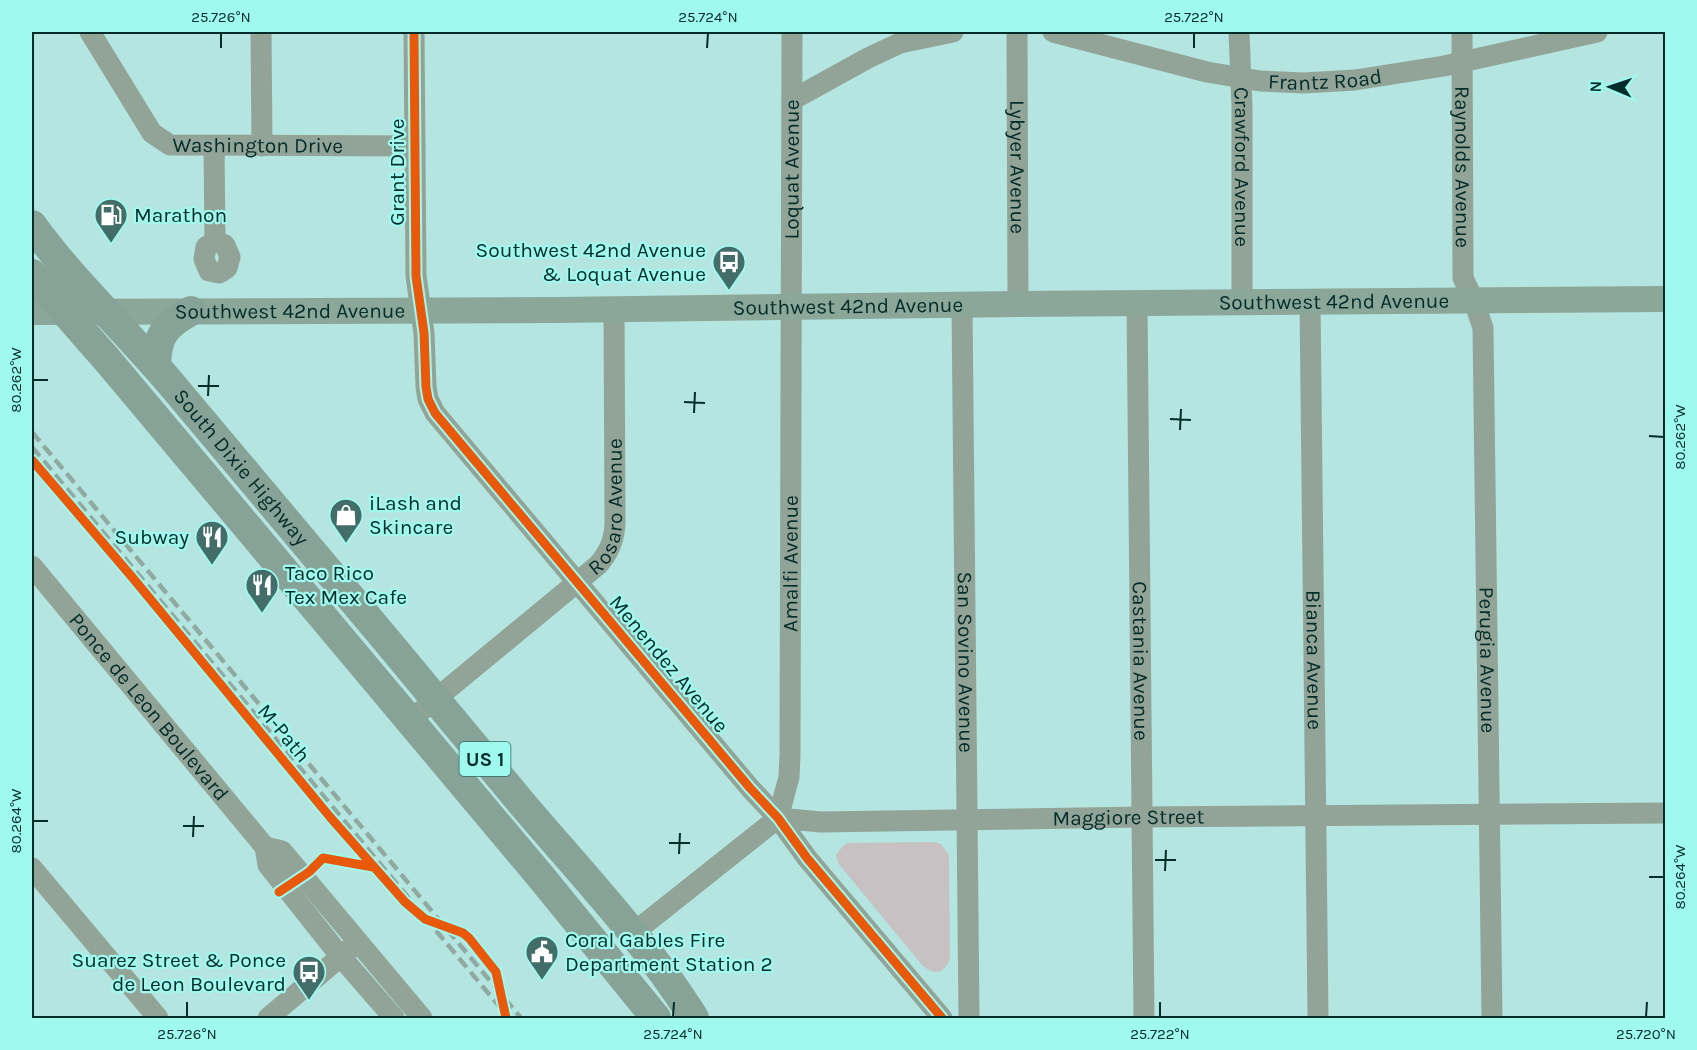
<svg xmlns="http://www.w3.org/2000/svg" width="1697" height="1050" font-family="Karla,sans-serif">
	<rect width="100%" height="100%" fill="#b4e5e0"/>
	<path fill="#c8c1c3" d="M933,842l8,2 8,11 1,104c-6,16 -17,16 -28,6l-84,-102 -2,-8 6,-8 5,-4z"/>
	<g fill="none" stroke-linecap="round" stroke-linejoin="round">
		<g stroke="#92a498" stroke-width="21">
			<path id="s1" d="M90,32l62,101 18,12 245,1"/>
			<path d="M261,32l1,114"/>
			<path d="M414,32l2,244 8,57 2,54 2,12 7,14 315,375 28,30 29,40 135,160"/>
			<path id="s2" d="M1017,32l1,272"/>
			<path id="s3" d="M1053,32l154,40 53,9 44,2 51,-3 89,-14 153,-34"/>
			<path id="s4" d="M1239,32l3,75v195"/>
			<path id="s5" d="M1462,32l1,246 11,23 9,27 9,690"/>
			<path d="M792,100l76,-42 32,-15 53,-11"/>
			<path d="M214,146l1,95"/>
			<path d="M215,241l10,4 5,12 -3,11 -8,5 -10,-2 -5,-12 2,-12z"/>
			<path id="s6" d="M1310,302l8,716"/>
			<path id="s7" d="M1137,303l7,715"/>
			<path id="s8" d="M962,305l7,713"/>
			<path id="s9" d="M32,566l233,281 3,18 73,92 53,61"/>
			<path id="s10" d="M409,721l189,-156c11,-12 16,-24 17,-41l-1,-214"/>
			<path id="s11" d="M778,818l11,-41 1,-22 2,-723"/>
			<path d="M265,847l17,4 140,167"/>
			<path d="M32,868l126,150"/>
			<path id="s12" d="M632,934l146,-116 43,4 322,-5 523,-4"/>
			<path d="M268,1018l84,-71"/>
		</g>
		<path stroke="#8ba79a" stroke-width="26" id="s13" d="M32,312l526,-2 460,-6 648,-5"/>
		<g stroke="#87a296" stroke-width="30">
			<path id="s14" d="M32,225c42,58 95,106 140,160 117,138 232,276 347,415 59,70 127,141 175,218"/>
			<path d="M32,274l77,88 432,515 115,141"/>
			<path d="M156,365c1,-30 9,-40 35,-54"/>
		</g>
		<path stroke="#90aaa2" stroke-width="4.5" stroke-dasharray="12 6" stroke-linecap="butt" d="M32,432l489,586
			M32,447l477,571"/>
		<g stroke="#a0f9ef" stroke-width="13">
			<path id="cycleway" d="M414,32l2,244 8,57 2,54 2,12 7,14 315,375 28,30 29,40 135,160
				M32,460l100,117 198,240 75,85 20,17 38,14 6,5 27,34 10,46
				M279,892l30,-20 14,-14 50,9"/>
		</g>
		<use href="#cycleway" stroke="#e8590c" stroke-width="9"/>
	</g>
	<path fill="none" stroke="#042c29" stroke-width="2" d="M221,48v-15M707,48l1,-15M1194,48v-15M33,380h15M198,386h21M208,396l1,-21M684,402l21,1M694,413l1,-21M1170,419l21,1M1180,430l1,-21M1649,436l15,1M33,821h15M183,826h21M193,837l1,-21M669,843h21M679,854l1,-21M1155,860h21M1165,871l1,-21M1649,877h15M187,1017v-15M673,1017l1,-15M1160,1017v-15M1646,1017l1,-15"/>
	<defs>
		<g id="fuel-pin" transform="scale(1.725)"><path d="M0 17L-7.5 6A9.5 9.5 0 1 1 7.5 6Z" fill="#426d69" stroke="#a0f9ef"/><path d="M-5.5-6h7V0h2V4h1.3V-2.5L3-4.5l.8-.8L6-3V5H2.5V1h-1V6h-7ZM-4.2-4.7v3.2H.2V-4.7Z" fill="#fff"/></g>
		<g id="bus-pin" transform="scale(1.725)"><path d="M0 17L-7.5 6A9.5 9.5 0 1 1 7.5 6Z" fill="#426d69" stroke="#a0f9ef"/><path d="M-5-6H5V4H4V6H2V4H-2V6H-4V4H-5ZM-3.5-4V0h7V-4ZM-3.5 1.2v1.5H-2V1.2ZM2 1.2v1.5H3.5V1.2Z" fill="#fff"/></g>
		<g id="shop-pin" transform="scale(1.725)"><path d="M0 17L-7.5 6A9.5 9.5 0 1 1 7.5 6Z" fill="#426d69" stroke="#a0f9ef"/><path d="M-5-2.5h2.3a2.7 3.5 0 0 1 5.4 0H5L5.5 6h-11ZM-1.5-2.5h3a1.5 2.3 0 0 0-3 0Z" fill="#fff"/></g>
		<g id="restaurant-pin" transform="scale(1.725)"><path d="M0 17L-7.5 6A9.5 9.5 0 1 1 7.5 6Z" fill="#426d69" stroke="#a0f9ef"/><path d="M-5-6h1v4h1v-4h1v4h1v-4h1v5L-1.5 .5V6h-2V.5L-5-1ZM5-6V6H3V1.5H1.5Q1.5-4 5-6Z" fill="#fff"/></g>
		<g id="civic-pin" transform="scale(1.725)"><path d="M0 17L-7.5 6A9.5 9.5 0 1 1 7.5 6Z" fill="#426d69" stroke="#a0f9ef"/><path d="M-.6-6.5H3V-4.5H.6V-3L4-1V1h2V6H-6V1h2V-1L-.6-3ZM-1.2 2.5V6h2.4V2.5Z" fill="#fff"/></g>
	</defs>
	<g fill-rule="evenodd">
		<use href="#fuel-pin" x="111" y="215"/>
		<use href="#bus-pin" x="729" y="262"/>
		<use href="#shop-pin" x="346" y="515"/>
		<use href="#restaurant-pin" x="212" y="537"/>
		<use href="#restaurant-pin" x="262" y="585"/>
		<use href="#civic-pin" x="542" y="952"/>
		<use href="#bus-pin" x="309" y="972"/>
	</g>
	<g text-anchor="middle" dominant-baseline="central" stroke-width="4.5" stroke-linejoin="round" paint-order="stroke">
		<rect fill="#a0f9ef" stroke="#336a64" stroke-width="1.5" x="459.5" y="742" width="51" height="34" rx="4.5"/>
		<g font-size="20" font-weight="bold" fill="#042c29">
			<text x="485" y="759">US 1</text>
		</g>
		<g font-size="21" fill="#042c29" stroke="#a0f9ef">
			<text stroke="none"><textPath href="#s3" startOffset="278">Frantz Road</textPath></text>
			<text stroke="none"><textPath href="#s1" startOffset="228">Washington Drive</textPath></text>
			<text stroke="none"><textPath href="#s4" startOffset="135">Crawford Avenue</textPath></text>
			<text stroke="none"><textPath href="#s5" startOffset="135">Raynolds Avenue</textPath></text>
			<text stroke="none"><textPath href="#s2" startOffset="135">Lybyer Avenue</textPath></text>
			<text stroke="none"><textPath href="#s11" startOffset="650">Loquat Avenue</textPath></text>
			<text transform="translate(397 172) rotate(-90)">Grant Drive</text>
			<text stroke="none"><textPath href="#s13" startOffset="1302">Southwest 42nd Avenue</textPath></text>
			<text stroke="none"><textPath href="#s13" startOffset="816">Southwest 42nd Avenue</textPath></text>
			<text stroke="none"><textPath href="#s13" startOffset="258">Southwest 42nd Avenue</textPath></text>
			<text stroke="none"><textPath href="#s14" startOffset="320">South Dixie Highway</textPath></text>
			<text stroke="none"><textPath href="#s10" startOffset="306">Rosaro Avenue</textPath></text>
			<text stroke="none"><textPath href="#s11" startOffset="256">Amalfi Avenue</textPath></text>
			<text stroke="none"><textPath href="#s5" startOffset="632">Perugia Avenue</textPath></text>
			<text stroke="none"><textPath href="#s6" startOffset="358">Bianca Avenue</textPath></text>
			<text stroke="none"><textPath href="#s7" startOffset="358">Castania Avenue</textPath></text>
			<text stroke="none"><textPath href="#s8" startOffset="357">San Sovino Avenue</textPath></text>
			<text transform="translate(669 664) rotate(50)">Menendez Avenue</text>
			<text stroke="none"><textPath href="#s9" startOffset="183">Ponce de Leon Boulevard</textPath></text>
			<text transform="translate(284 733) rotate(50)">M-Path</text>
			<text stroke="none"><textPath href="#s12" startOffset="537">Maggiore Street</textPath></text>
		</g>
		<g font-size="21" fill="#042c29" stroke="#a0f9ef" text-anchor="start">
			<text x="134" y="215">Marathon</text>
			<text x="706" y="250" text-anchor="end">Southwest 42nd Avenue<tspan x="706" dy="24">&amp; Loquat Avenue</tspan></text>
			<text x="369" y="503">iLash and<tspan x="369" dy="24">Skincare</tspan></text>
			<text x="189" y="537" text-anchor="end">Subway</text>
			<text x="285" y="573">Taco Rico<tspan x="285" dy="24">Tex Mex Cafe</tspan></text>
			<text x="565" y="940">Coral Gables Fire<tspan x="565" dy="24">Department Station 2</tspan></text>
			<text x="286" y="960" text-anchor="end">Suarez Street &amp; Ponce<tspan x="286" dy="24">de Leon Boulevard</tspan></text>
		</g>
	</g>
	<rect width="1697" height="1050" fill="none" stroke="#a0f9ef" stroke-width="66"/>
	<g transform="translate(1610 87) rotate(272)" stroke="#a0f9ef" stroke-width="4.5" paint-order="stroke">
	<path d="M0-4.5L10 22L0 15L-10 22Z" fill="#042c29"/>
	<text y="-9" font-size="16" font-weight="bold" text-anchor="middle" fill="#042c29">N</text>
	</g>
	<rect x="33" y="33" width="1631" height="984" fill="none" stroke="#042c29" stroke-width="2"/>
	<g font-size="15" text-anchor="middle" fill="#042c29">
		<text x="221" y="22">25.726°N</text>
		<text x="708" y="22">25.724°N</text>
		<text x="1194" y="22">25.722°N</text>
		<text transform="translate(16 380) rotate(-90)" y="5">80.262°W</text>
		<text transform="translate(1680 437) rotate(-90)" y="5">80.262°W</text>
		<text transform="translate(16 821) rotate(-90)" y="5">80.264°W</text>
		<text transform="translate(1680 877) rotate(-90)" y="5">80.264°W</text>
		<text x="187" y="1039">25.726°N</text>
		<text x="673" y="1039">25.724°N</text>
		<text x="1160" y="1039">25.722°N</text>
		<text x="1646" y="1039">25.720°N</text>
	</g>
</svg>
